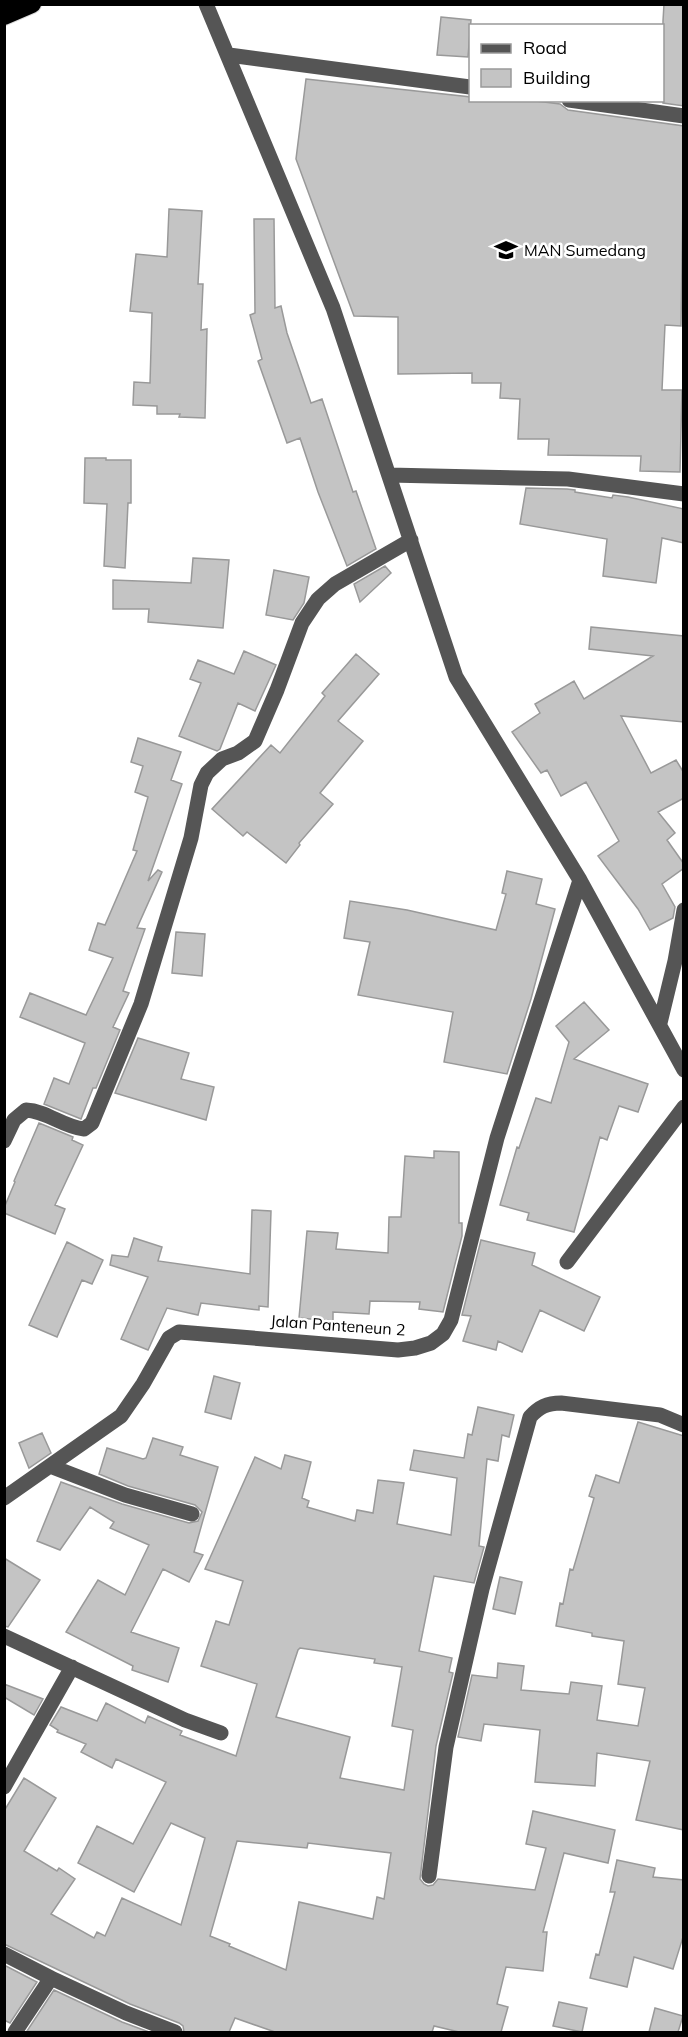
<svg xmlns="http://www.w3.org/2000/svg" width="688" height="2037" font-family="Mulish,sans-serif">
	<rect width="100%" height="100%" fill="#fff"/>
	<path fill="#c4c4c4" stroke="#999" stroke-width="1.5" fill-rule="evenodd" d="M664,4h20v102l-21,-3v-82z
		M441,17l30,3 -3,37 -31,-2z
		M306,79l165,18v3h57l32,4 8,6 116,16 -3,200 -16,-1 -3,65h20l-2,82 -40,-1 1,-15 -93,-1 1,-16h-31l2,-40 -20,-1 1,-15h-29v-10l-74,1v-57l-44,-1 -58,-157z
		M169,209l33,2 -4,73h5l-2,46 6,-1 -2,89 -26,-1 1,-3h-23v-8l-24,-1 1,-23 16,1 2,-70 -22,-2 6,-57 31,3z
		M254,219h20l1,89 6,-2 6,27 24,70 11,-4 31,93 3,-1 20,58 -29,17 -29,-74 -18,-54 -13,5 -29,-82 4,-2 -12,-44 5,-2z
		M85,458h21v2h25v43h-3l-3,65 -21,-2 3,-62 -23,-1z
		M526,488l41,1 8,1v2l37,6 1,-3 15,2 56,12v34l-22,-5 -6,45 -53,-7 4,-37 -87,-15z
		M193,558l36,2 -6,68 -75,-6 1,-13h-36v-29l78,3z
		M385,566l6,7 -31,29 -6,-18z
		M274,570l35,7 -5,26 -11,17 -27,-5z
		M591,627l93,9v86l-63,-6 30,57 25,-13 8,13v25l-26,14 17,21 -8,7 17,24v4l-22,16 13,23 -2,11 -23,12 -12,-21 -40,-53 21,-15 -33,-59 -25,14 -14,-26 -6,3 -29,-41 28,-19 -5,-9 39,-23 10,18 69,-43 -64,-7z
		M244,651l32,14 -21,46 -17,-8 -18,46 -3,2 -38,-15 22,-53 -11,-4 8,-19 36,14z
		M356,654l23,20 -41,47 25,20 -43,52 13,11 -34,39 1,2 -14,18 -39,-31 -4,4 -31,-27 59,-64 9,8 45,-57 -3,-3z
		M138,738l43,14 -10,28 11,4 -34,97 10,-11 4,2 -25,56 8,1 -22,62 6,2 -16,34 7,3 -24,58h-3l-12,31 -37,-15 10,-26 15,6 16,-41 -65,-26 10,-24 56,22 27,-57 -24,-8 9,-27 7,2 32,-74 -4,-1 15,-53 -13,-5 8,-26 -12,-4z
		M507,871l35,8 -6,25 19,5 -24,90 -24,75 -63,-12 9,-50 -95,-17 12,-53 -26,-4 6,-37 57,9 89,20 10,-36 -4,-1z
		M176,932l29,2 -3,42 -30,-3z
		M584,1002l25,28 -35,29 74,25 -10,28 -19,-6 -12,34 -7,-3 -26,95 -47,-12 2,-7 -29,-8 17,-58 2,1 17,-50 15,5 18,-61 -13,-16z
		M138,1038l51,15 -8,26 33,8 -8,33 -91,-27z
		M39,1123l34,14 -1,3 11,5 -28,60 10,4 -10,25 -51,-21v-5l11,-26 -1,-1z
		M434,1151l25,1v71h3v13l-19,76 -24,-3 1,-7 -50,-1 -1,13 -36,-2v9l-34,-3 8,-87 31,2 -2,16 52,4 1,-36h12l4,-61 29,2z
		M252,1210l19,1 -3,96 -9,-1v4l-58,-7 -3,12 -31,-7 -19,42 -27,-11 27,-62 -38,-12 2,-10 16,2 6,-19 28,9 -4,14 92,13z
		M481,1240l54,13 -3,12 68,32 -16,34 -44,-21 -18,42 -24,-11 -2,9 -33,-9 8,-25 -9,-1z
		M67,1242l36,18 -11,24 -10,-4 -25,57 -28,-12z
		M214,1376l26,7 -9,36 -26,-7z
		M478,1407l36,8 -5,22 -7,-2 -4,26 -11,-2 -8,87 5,1 -10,36 -40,-7 -15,75 33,7 -3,14 4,1 -17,73 -16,133 4,5 4,2 5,-1 5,-6 97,11 11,-42 -20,-4 7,-33 82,19 -7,33 -44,-10 -21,79h4l-4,39 -37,-4 -9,37 11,3 -7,25h-42l-25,-6 -2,6h-157l-40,-14 -6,14h-45l-1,-6 -4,-3 -49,-19 -126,-60v-133l20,-33 32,20 -32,53 33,20 2,-3 16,11 -24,35 43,24 3,-6 8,4 17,-38 59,27 24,-87 -34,-15 -37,69 -56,-29 19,-37 36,18 33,-62 -50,-23 -4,9 -31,-16 5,-8 -29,-12 1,-2 -8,-5 11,-18 36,14 9,-18 39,20 3,-7 34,15 -2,4 56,21 21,-72 -56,-18 15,-45 13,4 14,-44 -38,-12 50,-112 26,12 4,-14 26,7 -9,36 7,3 -2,6 48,14 2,-11 16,3 5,-33 26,3 -7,41 54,11 6,-57 -47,-8 4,-20 50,8 4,-24 4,1zM300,1648l75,11 -1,4 28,4 -10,59 21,4 -9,60 -64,-12 10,-41 -74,-20 22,-67zM237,1841l70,7 1,-5 83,10 -7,46 -7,-2 -4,22 -74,-17 -13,68 -57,-24 1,-2 -20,-8z
		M638,1422l46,14v394l-48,-10 14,-59 -53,-8 -2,33 -60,-4 5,-52 -56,-6 -3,17 -23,-4 14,-62 25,3 1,-15 26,3 -3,24 48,4 2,-12 31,4 -5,34 41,6 7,-38 -27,-4 6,-43 -32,-5v-3l-36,-7 4,-23 3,1 7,-35 3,1 21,-72 -5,-2 7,-21 23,8z
		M42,1433l9,20 -22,15 -10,-25z
		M153,1438l30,9 -3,8 38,12 -24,85 9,3 -14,27 -26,-13 -32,63 48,16 -11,34 -36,-12 1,-4 -67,-34 32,-52 27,15 24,-50 -39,-17 4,-6 -24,-15 -30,43 -23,-9 24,-59 61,22 67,19 9,-2 4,-9 -7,-7 -67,-19 -29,-12 8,-26 36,11 3,-1z
		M4,1558l36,22 -32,47 -4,-1z
		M500,1577l22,5 -7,32 -22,-5z
		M4,1684l39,15 -9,16 -30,-18z
		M617,1860l38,8 -2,9 31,3v54l-11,35 -39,-12 -7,30 -37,-9 6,-24 3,1 16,-63h-5z
		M4,1965l33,17 -27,41 -6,-3z
		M54,1990l68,32 27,10 -122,-1z
		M559,2002l28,6 -5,24 -29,-6z
		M655,2008l28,8 -5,16h-29z"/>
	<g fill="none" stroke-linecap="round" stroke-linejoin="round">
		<g stroke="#dbdbdb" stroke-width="20">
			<path id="highway" d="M4,16l28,-12"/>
		</g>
		<path stroke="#555" stroke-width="15" d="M206,4l127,304 123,369 124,203 104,190
			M229,55l241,32
			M569,100l115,16
			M389,475l179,4 116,15
			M660,1023l15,-62 9,-51
			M4,1141l10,-21 12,-10c21,1 37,17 58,19l8,-6 49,-119 50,-166 10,-53 6,-12 15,-14 16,-6 17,-12 22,-51 25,-67 16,-24 17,-15 76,-44
			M567,1262l117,-155
			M50,1466l75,29 67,19
			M4,1498l117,-82 22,-32 26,-46 10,-6 219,18 17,-2 16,-5 12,-9 8,-14 46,-182 83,-258
			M4,1636l181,84 36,13
			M4,1787l68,-120
			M429,1876l17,-129 36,-158 48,-172c9,-10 17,-14 31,-14l99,12 24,10
			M4,1954l47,24 -36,54
			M51,1978l75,35 49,19"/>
		<use href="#highway" stroke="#000" stroke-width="18"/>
	</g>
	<defs>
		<g id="school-bare" transform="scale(1.8)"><path d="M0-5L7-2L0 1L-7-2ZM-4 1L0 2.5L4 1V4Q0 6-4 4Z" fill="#000" stroke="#fff" stroke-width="2.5" paint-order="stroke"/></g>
	</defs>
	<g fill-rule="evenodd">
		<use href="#school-bare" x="506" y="250"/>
	</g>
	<g text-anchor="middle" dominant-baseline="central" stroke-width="5" stroke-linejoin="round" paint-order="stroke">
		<g font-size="16" fill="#000" stroke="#fff" text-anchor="start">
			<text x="524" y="250">MAN Sumedang</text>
		</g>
		<g font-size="16" fill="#000" stroke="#fff">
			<text transform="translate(338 1325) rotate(4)">Jalan Panteneun 2</text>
		</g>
	</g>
	<rect width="688" height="2037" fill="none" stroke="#000000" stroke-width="12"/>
	<rect x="469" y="24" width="195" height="78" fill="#ffffff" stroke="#999999" stroke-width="1.5"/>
	<rect x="481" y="44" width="30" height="9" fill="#555555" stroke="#999999" stroke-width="1.5"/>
	<text x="523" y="54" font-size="18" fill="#000000">Road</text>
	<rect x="481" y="69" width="30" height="18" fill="#c4c4c4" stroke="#999999" stroke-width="1.5"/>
	<text x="523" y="84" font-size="18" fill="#000000">Building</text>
</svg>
